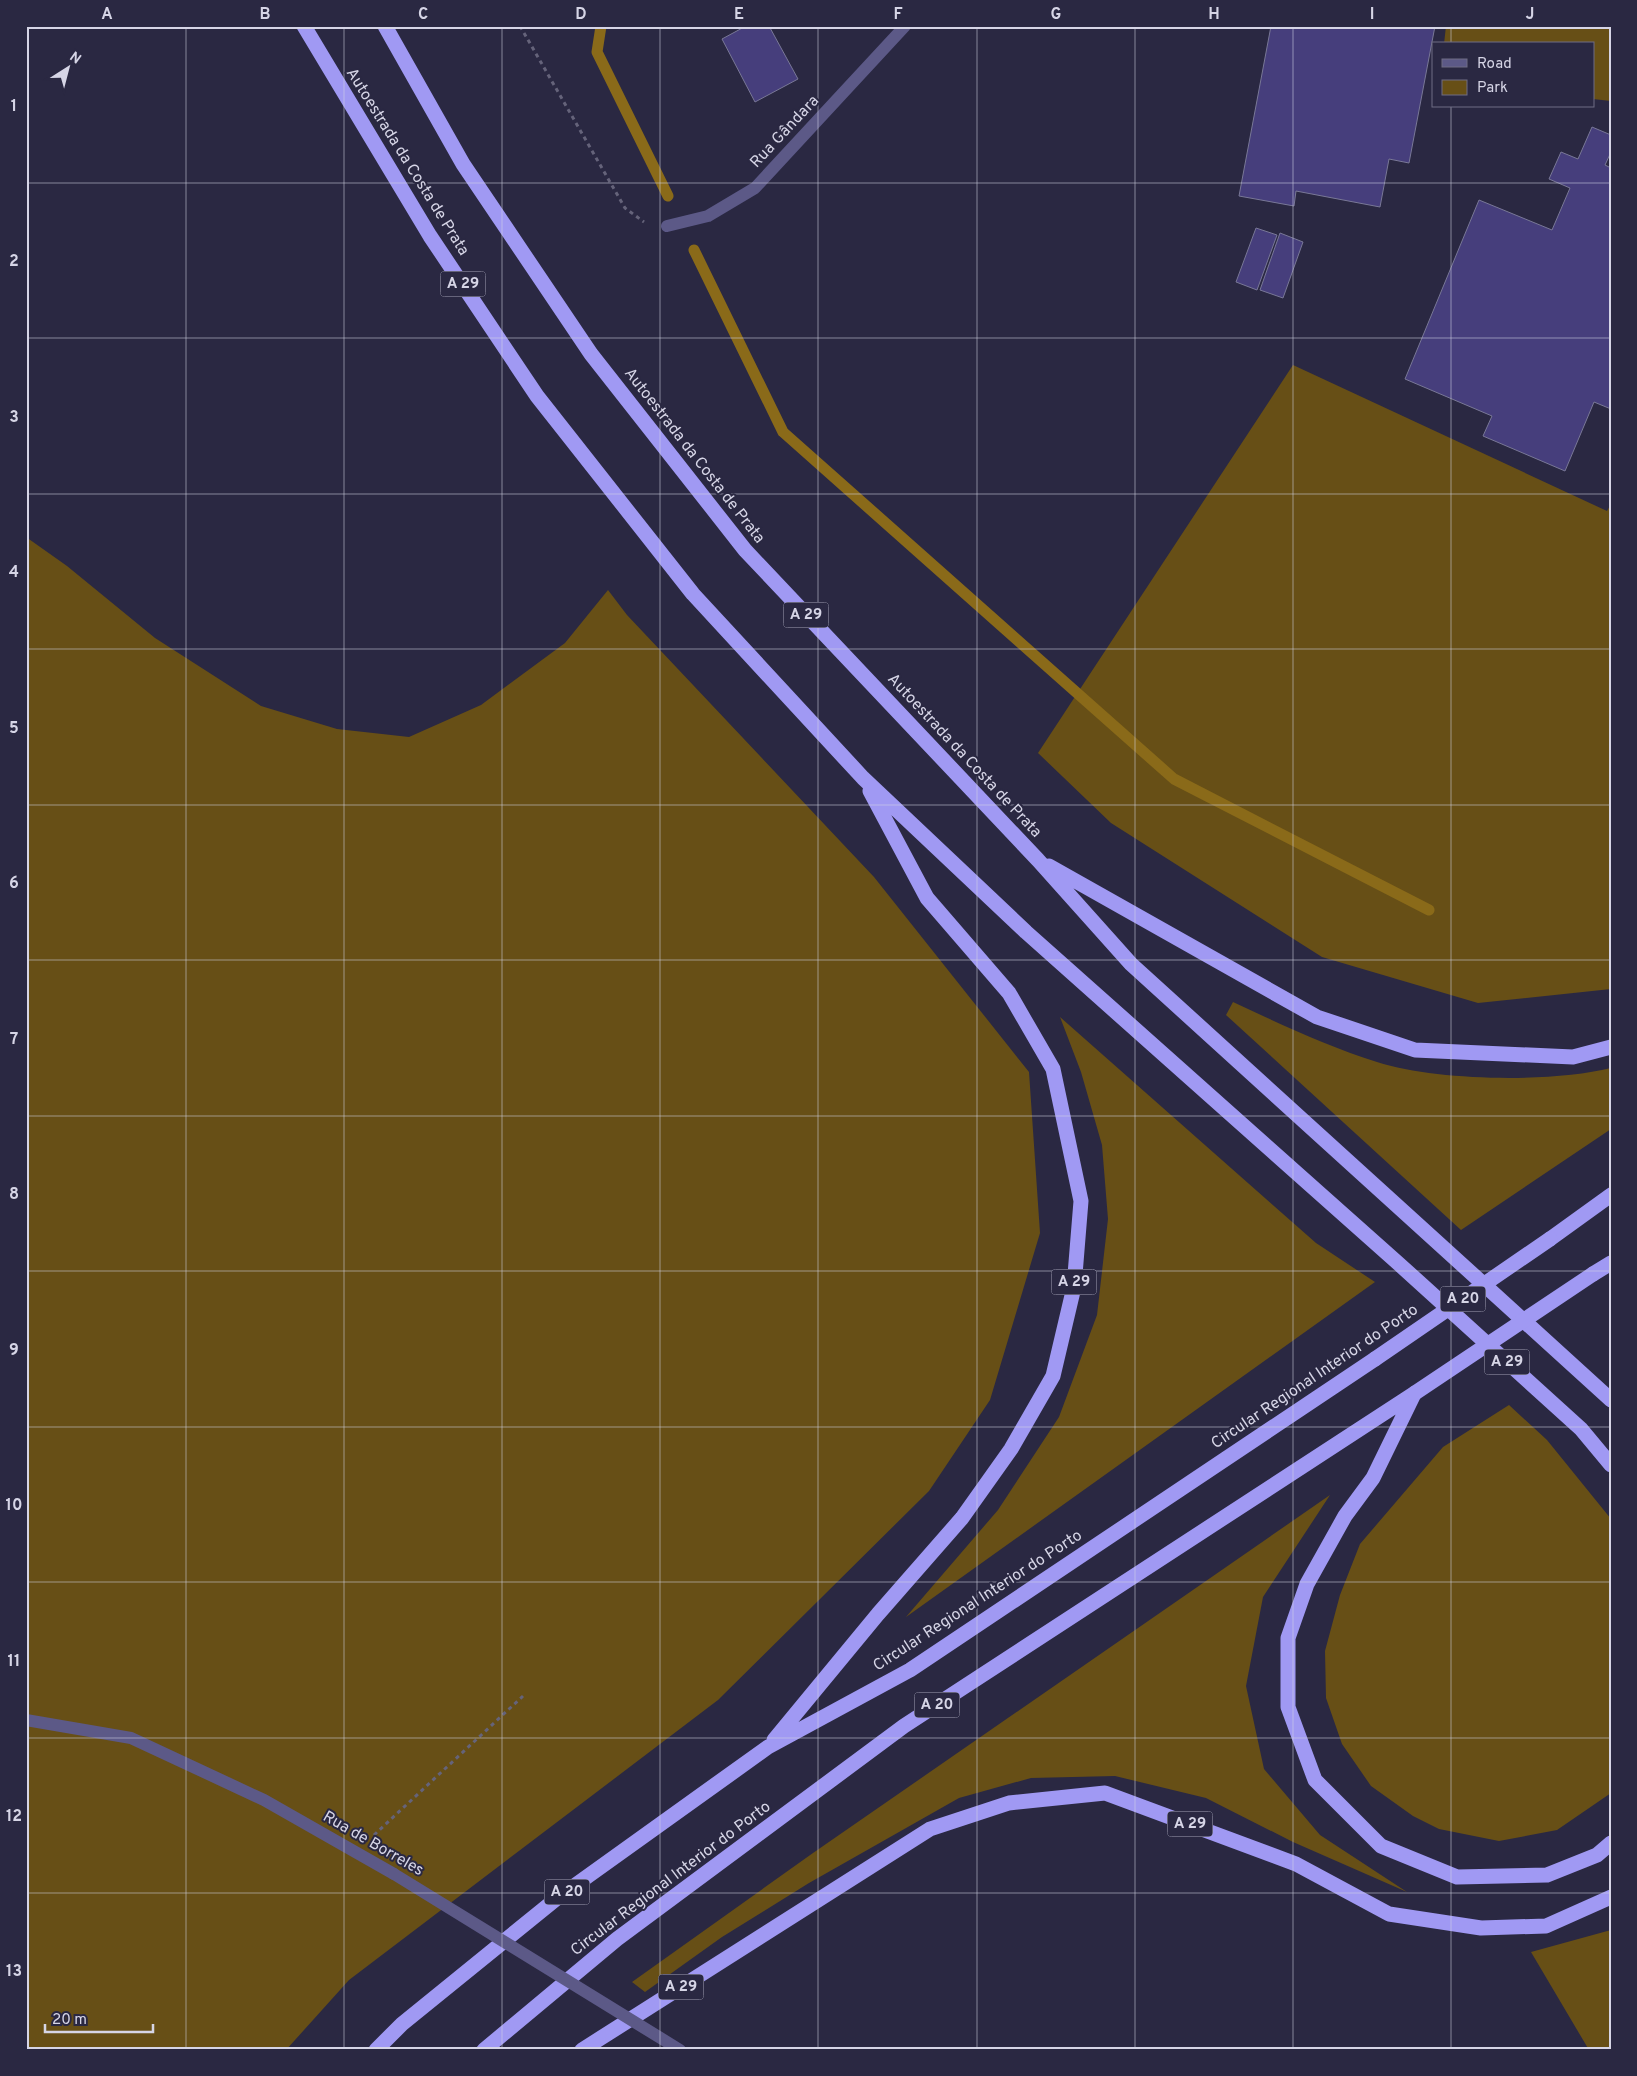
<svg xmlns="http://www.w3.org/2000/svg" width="1637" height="2076" font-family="Overpass,sans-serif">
	<rect width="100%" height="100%" fill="#2a2842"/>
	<path fill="#674f16" d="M1446,26h165v75l-18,-2v-55h-149z
		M1293,365l314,146 4,-7v485l-133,14 -156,-46 -211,-134 -73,-70z
		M26,537l41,29 88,72 106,68 76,23 72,8 72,-32 84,-62 43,-53 19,25 247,262 155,195 11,161 -50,167 -61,91 -211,209 -369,280 -63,70h-260z
		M1233,1002c47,22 94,44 144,60 60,19 173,21 234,6v61l-150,101 -235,-215z
		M1060,1017l256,226 59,39 -469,335 92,-107 61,-93 38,-102 11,-96 -6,-74 -21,-73z
		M1509,1405l38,35 64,79v274l-54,37 -58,11 -60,-12 -26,-13 -42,-30 -29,-42 -16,-46 -1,-47 15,-56 20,-51 83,-97z
		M1330,1495l-67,102 -17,89 18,83 56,66 87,57 -114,-50 -87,-44 -91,-22 -84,2 -72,20 -150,85 -87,54 -77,55 -13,-10 181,-129z
		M1611,1930v120h-22l-58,-98z"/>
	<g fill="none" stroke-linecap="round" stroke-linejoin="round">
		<path stroke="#8a6a19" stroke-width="11" d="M601,26l-4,26 71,144
			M694,250l89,182 391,347 255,131"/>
	</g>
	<path fill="#463e7c" stroke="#797897" d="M746,26h23l29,53 -43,23 -33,-63z
		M1271,26h164l-26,137 -20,-4 -9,48 -84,-16 -2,15 -55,-10z
		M1592,127l19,8v17l-6,13 6,3v241l-17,-7 -29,69 -82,-35 9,-20 -87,-37 74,-179 73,30 18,-42 -21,-9 12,-27 17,7z
		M1256,228l21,7 -20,55 -21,-8z
		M1280,233l23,9 -20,56 -23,-8z"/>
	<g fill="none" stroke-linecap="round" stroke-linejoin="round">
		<path stroke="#65637a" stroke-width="3" stroke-dasharray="4 4" stroke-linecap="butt" d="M520,26l105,182 19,14
			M374,1835l149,-139"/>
		<path stroke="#5c5987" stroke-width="12" d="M667,226l41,-10 47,-28 150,-162"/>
		<path stroke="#5c5987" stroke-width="12" d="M26,1720l105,18 133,62 130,74"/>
		<path stroke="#a099f3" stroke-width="15" d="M304,26l126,210 107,160 156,198 170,184 163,154 373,332 182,165 30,36
			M385,26l78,138 128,190 154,196 293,310 93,104 480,436
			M1049,866l268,151 98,33 158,7 38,-10
			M1550,1239l61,-44
			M1593,1274l18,-11
			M1414,1394l-41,84 -28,38 -38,68 -19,54v69l27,73 66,66 76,31 90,-2 50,-20 14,-12
			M774,1740l104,-126 84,-96 49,-69 42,-73 21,-89 7,-86 -28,-132 -44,-76 -82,-95 -57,-107
			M376,2050l26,-26 154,-125 212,-152 142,-77 465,-311
			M484,2050l133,-111 287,-213 511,-333
			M582,2050l348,-221 79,-26 96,-10 191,71 93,50 92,14 65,-2 65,-29"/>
		<path stroke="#5c5987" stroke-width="12" d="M394,1874l286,176"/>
		<path stroke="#a099f3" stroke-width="15" d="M1375,1359l175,-120
			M1415,1393l178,-119"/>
	</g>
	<path fill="none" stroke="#d6d5e6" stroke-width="1" stroke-opacity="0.55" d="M186,26v2024M344,26v2024M502,26v2024M660,26v2024M818,26v2024M977,26v2024M1135,26v2024M1293,26v2024M1451,26v18M1451,106v1944M26,183h1585M26,338h1585M26,494h1585M26,649h1585M26,805h1585M26,960h1585M26,1116h1585M26,1271h1585M26,1427h1585M26,1582h1585M26,1738h1585M26,1893h1585"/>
	<g text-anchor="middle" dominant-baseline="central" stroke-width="4" stroke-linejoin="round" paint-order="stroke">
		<g fill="#2a2842" stroke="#a2a1b5" stroke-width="1">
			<rect x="440.5" y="271.5" width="45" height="25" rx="4"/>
			<rect x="783.5" y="602.5" width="45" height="25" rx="4"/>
			<rect x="1051.5" y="1269.5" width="45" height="25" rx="4"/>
			<rect x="1440.5" y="1286.5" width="45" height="25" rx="4"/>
			<rect x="1484.5" y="1349.5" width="45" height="25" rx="4"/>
			<rect x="914.5" y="1692.5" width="45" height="25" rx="4"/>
			<rect x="1167.5" y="1811.5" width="45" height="25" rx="4"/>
			<rect x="544.5" y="1879.5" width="45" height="25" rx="4"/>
			<rect x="658.5" y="1974.5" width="45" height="25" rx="4"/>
		</g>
		<g font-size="15" font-weight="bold" fill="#d6d5e6">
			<text x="463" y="284">A 29</text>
			<text x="806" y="615">A 29</text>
			<text x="1074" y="1282">A 29</text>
			<text x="1463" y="1299">A 20</text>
			<text x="1507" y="1362">A 29</text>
			<text x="937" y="1705">A 20</text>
			<text x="1190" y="1824">A 29</text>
			<text x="567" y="1892">A 20</text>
			<text x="681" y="1987">A 29</text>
		</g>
		<g font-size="16" fill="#d6d5e6" stroke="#2a2842">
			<text transform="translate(785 132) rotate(-47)">Rua Gândara</text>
			<text transform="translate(407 162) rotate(58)">Autoestrada da Costa de Prata</text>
			<text transform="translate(694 456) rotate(52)">Autoestrada da Costa de Prata</text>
			<text transform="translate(964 756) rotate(47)">Autoestrada da Costa de Prata</text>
			<text transform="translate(1315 1377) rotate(-34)">Circular Regional Interior do Porto</text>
			<text transform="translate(978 1601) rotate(-33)">Circular Regional Interior do Porto</text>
			<text transform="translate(373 1844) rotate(30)">Rua de Borreles</text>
			<text transform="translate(671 1879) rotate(-37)">Circular Regional Interior do Porto</text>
		</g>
	</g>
	<rect width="1637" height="2076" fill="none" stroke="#2a2842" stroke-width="55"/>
	<rect x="1432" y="42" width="162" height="65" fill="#2a2842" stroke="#6f6d84"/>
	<rect x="1442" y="59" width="25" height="8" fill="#5c5987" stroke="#6f6d84"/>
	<text x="1477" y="68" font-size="15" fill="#d6d5e6">Road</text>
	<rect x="1442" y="80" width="25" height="15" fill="#674f16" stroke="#6f6d84"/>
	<text x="1477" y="92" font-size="15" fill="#d6d5e6">Park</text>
	<g transform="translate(68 68) rotate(36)" stroke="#2a2842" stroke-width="4" paint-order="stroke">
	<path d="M0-4L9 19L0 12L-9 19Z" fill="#d6d5e6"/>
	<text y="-8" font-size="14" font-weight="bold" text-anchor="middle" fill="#d6d5e6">N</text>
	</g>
	<path d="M45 2024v8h108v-8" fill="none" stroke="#d6d5e6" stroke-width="2.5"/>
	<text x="52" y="2024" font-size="15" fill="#d6d5e6" stroke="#2a2842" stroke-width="4" paint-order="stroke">20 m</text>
	<rect x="28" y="28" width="1582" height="2020" fill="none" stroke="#d6d5e6" stroke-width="2"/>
	<g font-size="16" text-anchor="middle" font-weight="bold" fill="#d6d5e6">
		<text x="107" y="19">A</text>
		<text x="265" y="19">B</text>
		<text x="423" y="19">C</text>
		<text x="581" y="19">D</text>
		<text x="739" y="19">E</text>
		<text x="898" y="19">F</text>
		<text x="1056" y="19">G</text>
		<text x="1214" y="19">H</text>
		<text x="1372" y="19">I</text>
		<text x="1530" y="19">J</text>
		<text x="14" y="111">1</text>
		<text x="14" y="266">2</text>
		<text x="14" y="422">3</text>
		<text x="14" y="577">4</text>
		<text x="14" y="733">5</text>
		<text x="14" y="888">6</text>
		<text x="14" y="1044">7</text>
		<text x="14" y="1199">8</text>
		<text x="14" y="1355">9</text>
		<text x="14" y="1510">10</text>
		<text x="14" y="1666">11</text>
		<text x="14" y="1821">12</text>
		<text x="14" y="1976">13</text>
	</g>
</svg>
